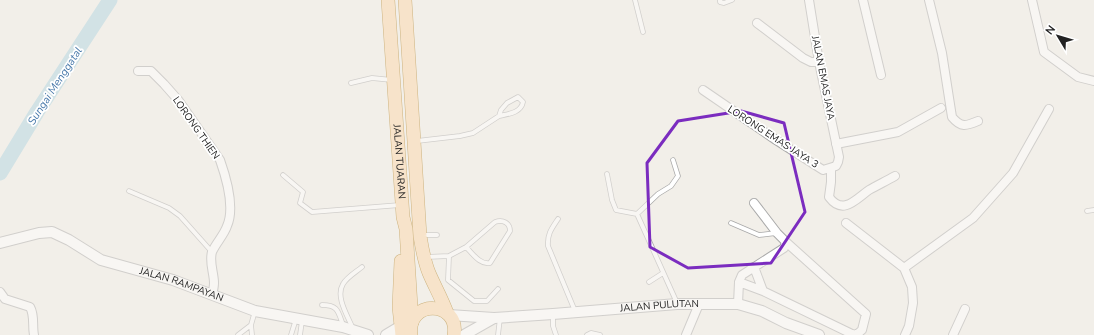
<svg xmlns="http://www.w3.org/2000/svg" width="1094" height="335" font-family="'Nunito Sans',sans-serif">
	<rect width="100%" height="100%" fill="#f2efe9"/>
	<g fill="none" stroke-linecap="round" stroke-linejoin="round">
		<path stroke="#aad3df" stroke-width="15" d="M0,173l37,-61 73,-112"/>
		<g stroke="#a9a9a9" stroke-width="5.5">
			<path id="service" d="M635,0l8,32
				M720,0v2l4,1 8,-3
				M351,83l21,-5 20,2
				M417,141l43,-5 13,-3 26,-17 2,-6 6,-7 11,-6 5,5c-2,11 -15,12 -24,14
				M607,174l5,26 4,10 21,4 40,89
				M283,175l20,17 -3,11 12,9 88,-7
				M129,191l40,17 11,8 32,36
				M1087,211l7,-1
				M637,214l21,-20 13,-8 7,-10 -5,-16
				M558,219c-6,9 -11,15 -10,27l27,65
				M731,223l28,12 17,-2
				M423,235h14
				M449,256l-1,24 26,21h13l11,-12
				M426,257l23,-1 17,-9 29,-25c8,-3 15,1 15,9l-20,32c-10,2 -17,-9 -24,-16
				M649,282l14,-9
				M322,305c16,0 16,6 21,20
				M553,315v11l3,9
				M353,329c-5,-13 -18,-32 -10,-45 4,-7 13,-12 19,-17
				M238,335l13,-10
				M252,335l-1,-10 4,-14
				M291,335l5,-16
				M300,335l2,-14
				M498,335l2,-17
				M587,335l4,-2 9,2"/>
		</g>
		<g stroke="#a9a9a9" stroke-width="10">
			<path id="minor" d="M863,0l18,75
				M929,0l13,53 10,64c9,11 14,9 26,4
				M1032,0l12,52 34,25 16,4
				M757,23l46,35 8,4h8
				M138,71h13l13,13 15,17 41,59c6,17 15,48 7,66 -3,9 -11,17 -15,26 -3,10 2,21 2,31 0,4 -1,8 -2,12
				M703,90l73,50 47,30 13,-4 2,-4 1,-5 -20,-95 -10,-62
				M836,144l62,-12 43,-24
				M831,169v13l-2,15c14,19 27,2 40,-7 9,-5 17,-9 26,-14
				M846,223l58,45 8,19 1,16 -4,23 -4,9
				M754,267l9,24 89,43 4,1 6,-5 4,-16 -80,-72
				M904,268l69,-50 40,-45 36,-64
				M739,282l24,9
				M0,292l5,7 25,8c5,9 2,18 4,28
				M738,304l1,-22 3,-7 42,-27 2,-6 -9,-9 -23,-30
				M686,335l13,-31
				M953,335l12,-26"/>
		</g>
		<g stroke="#a9a9a9" stroke-width="12">
			<g id="tertiary">
				<path id="s1" d="M0,243l39,-10 13,-1 17,8 32,20 72,20 82,31 88,16 25,8"/>
				<path id="s2" d="M449,315l45,3 59,-4 124,-10h61l24,7 24,12 33,12"/>
				<path d="M386,335l15,-9"/>
				<path d="M464,335l30,-17"/>
			</g>
		</g>
		<g stroke="#a06b00" stroke-width="14">
			<g id="primary">
				<path id="s3" d="M388,0l15,217 3,12 6,93"/>
				<path d="M405,0l15,236c2,12 4,25 9,37 6,14 13,26 18,40"/>
				<path d="M401,261l-2,46 3,28"/>
				<path d="M411,335c-5,-36 49,-35 43,0"/>
			</g>
		</g>
		<use href="#service" stroke="#fff" stroke-width="4"/>
		<use href="#minor" stroke="#fff" stroke-width="8"/>
		<use href="#tertiary" stroke="#fff" stroke-width="10"/>
		<use href="#primary" stroke="#fcd6a4" stroke-width="13"/>
	</g>
	<path d="M0 0H1094V335H0ZM741,111l43,12 21,89 -34,51 -83,5 -38,-21 -3,-84 31,-42z" fill="#f2efe9" fill-opacity=".55" fill-rule="evenodd"/>
	<path fill="none" stroke="#7b2cbf" stroke-width="3" stroke-linejoin="round" d="M741,111l43,12 21,89 -34,51 -83,5 -38,-21 -3,-84 31,-42z"/>
	<g text-anchor="middle" dominant-baseline="central" stroke-width="3.5" stroke-linejoin="round" paint-order="stroke">
		<g font-size="10" fill="#222" stroke="#fff">
			<text transform="translate(823 78) rotate(79)">JALAN EMAS JAYA</text>
			<text transform="translate(196 128) rotate(55)">LORONG THIEN</text>
			<text transform="translate(773 137) rotate(33)">LORONG EMAS JAYA 3</text>
			<text stroke="none"><textPath href="#s3" startOffset="162">JALAN TUARAN</textPath></text>
			<text stroke="none"><textPath href="#s1" startOffset="194">JALAN RAMPAYAN</textPath></text>
			<text stroke="none"><textPath href="#s2" startOffset="211">JALAN PULUTAN</textPath></text>
		</g>
		<g font-size="11" font-style="italic" fill="#4a7aab" stroke="#fff">
			<text transform="translate(55 86) rotate(-57)">Sungai Menggatal</text>
		</g>
	</g>
	<g transform="translate(1058 36) rotate(308)" stroke="#ffffff" stroke-width="3" paint-order="stroke">
	<path d="M0-3L7 15L0 10L-7 15Z" fill="#222222"/>
	<text y="-6" font-size="11" font-weight="bold" text-anchor="middle" fill="#222222">N</text>
	</g>
</svg>
